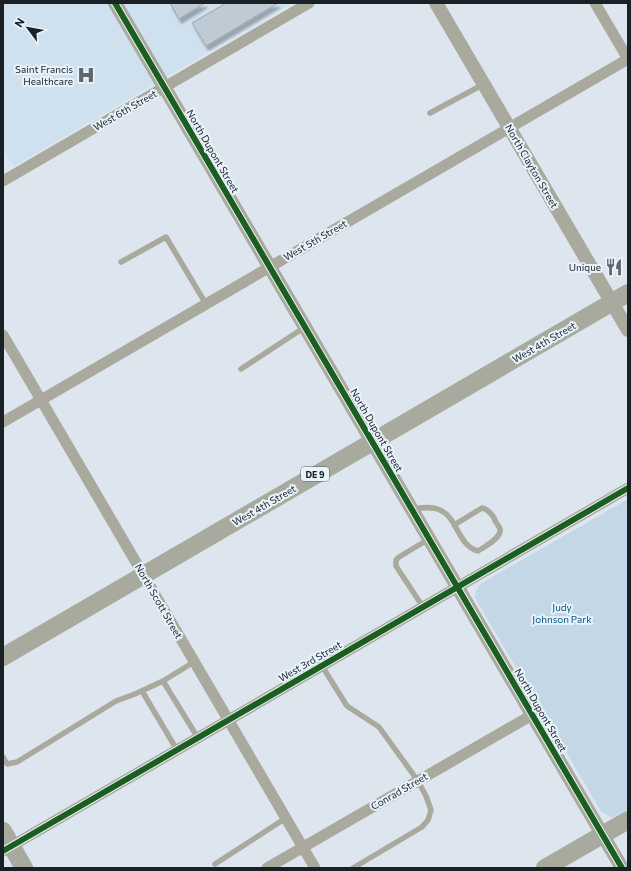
<svg xmlns="http://www.w3.org/2000/svg" width="631" height="871" font-family="Commissioner,sans-serif">
	<defs>
		<filter id="shadow"><feDropShadow dx="2.5" dy="4.5" stdDeviation="1" flood-color="#0004"/></filter>
	</defs>
	<rect width="100%" height="100%" fill="#dde6ee"/>
	<path fill="#cfe0ef" d="M3,3h290l-279,163 -11,-18z"/>
	<path fill="#c3d7e6" d="M628,499v310l-16,9 -11,-7 -126,-213 1,-7 4,-7z"/>
	<path fill="#becbd5" stroke="#9ea6ac" filter="url(#shadow)" d="M170,3h35l-26,16z
		M226,3h52l-72,43 -14,-23z"/>
	<g fill="none" stroke-linecap="round" stroke-linejoin="round">
		<path stroke="#aaa99d" stroke-width="5.5" d="M430,113l54,-29
			M121,262l45,-25 40,67
			M241,369l64,-42
			M412,509c9,-1 19,-3 28,1 18,8 18,36 38,41 6,-4 24,-13 22,-22 -1,-3 -5,-7 -6,-11 -3,-5 -6,-9 -12,-10l-28,17
			M423,607l-27,-41v-6l3,-3 30,-18
			M322,666l25,40 32,21 39,54 8,15 5,14 -3,10 -6,7 -69,41
			M163,681l35,57
			M142,691l35,59
			M3,757l4,7 10,-2 99,-61 19,-7 28,-13 31,-19
			M215,864l71,-46"/>
		<path stroke="#aaa99d" stroke-width="11" d="M595,3l33,56
			M3,181l306,-178
			M3,335l312,533
			M3,422l625,-363
			M3,851l625,-363
			M267,868l265,-153"/>
		<path stroke="#aaa99d" stroke-width="14" d="M115,3l507,865
			M436,3l192,327"/>
		<path stroke="#a8aa9e" stroke-width="18" d="M3,657l625,-364
			M3,831l21,37
			M545,868l83,-48"/>
		<g stroke="#e8f3fc" stroke-width="8">
			<path id="cycleway" d="M115,3l507,865
				M3,851l625,-363"/>
		</g>
		<use href="#cycleway" stroke="#1b5e20" stroke-width="6"/>
	</g>
	<defs>
		<g id="hospital-bare" transform="scale(1.38)"><path d="M-5-5h3v3.5h4V-5h3V5h-3V1.5h-4V5h-3Z" fill="#5e666c" stroke="#e8f3fc" stroke-width="2.5" paint-order="stroke"/></g>
		<g id="restaurant-bare" transform="scale(1.38)"><path d="M-5-6h1v4h1v-4h1v4h1v-4h1v5L-1.5 .5V6h-2V.5L-5-1ZM5-6V6H3V1.5H1.5Q1.5-4 5-6Z" fill="#5e666c" stroke="#e8f3fc" stroke-width="2.5" paint-order="stroke"/></g>
	</defs>
	<g fill-rule="evenodd">
		<use href="#hospital-bare" x="86" y="75"/>
		<use href="#restaurant-bare" x="614" y="267"/>
	</g>
	<g text-anchor="middle" dominant-baseline="central" stroke-width="4" stroke-linejoin="round" paint-order="stroke">
		<rect fill="#e8f3fc" stroke="#586066" stroke-width="1" x="301" y="467" width="28" height="14" rx="3"/>
		<g font-size="9" font-weight="bold" fill="#1a2126">
			<text x="315" y="474">DE 9</text>
		</g>
		<g font-size="10" fill="#1a2126" stroke="#e8f3fc" text-anchor="end">
			<text x="73" y="69">Saint Francis<tspan x="73" dy="12">Healthcare</tspan></text>
			<text x="601" y="267">Unique</text>
		</g>
		<g font-size="10" fill="#1a2126" stroke="#e8f3fc">
			<text transform="translate(125 110) rotate(-30)">West 6th Street</text>
			<text transform="translate(213 151) rotate(60)">North Dupont Street</text>
			<text transform="translate(532 166) rotate(60)">North Clayton Street</text>
			<text transform="translate(315 240) rotate(-30)">West 5th Street</text>
			<text transform="translate(544 342) rotate(-30)">West 4th Street</text>
			<text transform="translate(377 430) rotate(60)">North Dupont Street</text>
			<text transform="translate(264 505) rotate(-30)">West 4th Street</text>
			<text transform="translate(159 601) rotate(60)">North Scott Street</text>
			<text transform="translate(310 661) rotate(-30)">West 3rd Street</text>
			<text transform="translate(541 710) rotate(60)">North Dupont Street</text>
			<text transform="translate(399 791) rotate(-30)">Conrad Street</text>
		</g>
		<g font-size="10" fill="#015481" stroke="#e8f3fc">
			<text x="562" y="607">Judy<tspan x="562" dy="12">Johnson Park</tspan></text>
		</g>
	</g>
	<rect width="631" height="871" fill="none" stroke="#1a2126" stroke-width="8"/>
	<g transform="translate(28 28) rotate(302)" stroke="#e8f3fc" stroke-width="3" paint-order="stroke">
	<path d="M0-3L7 15L0 10L-7 15Z" fill="#1a2126"/>
	<text y="-6" font-size="11" font-weight="bold" text-anchor="middle" fill="#1a2126">N</text>
	</g>
</svg>
